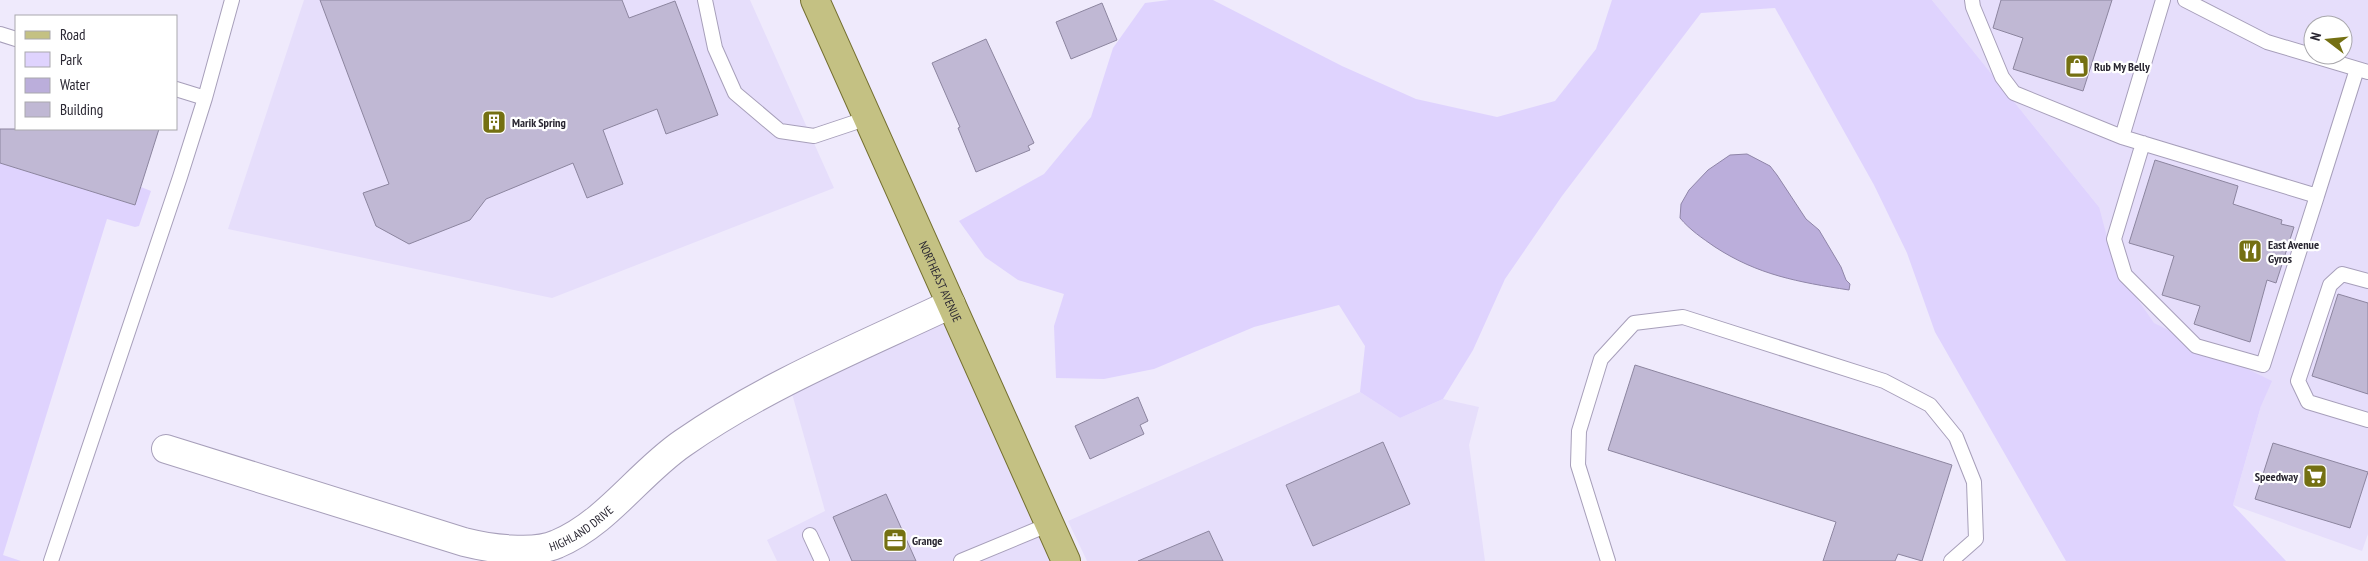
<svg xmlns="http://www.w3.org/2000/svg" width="2368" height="561" font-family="'PT Sans Narrow',sans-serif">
	<rect width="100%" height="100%" fill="#efeafc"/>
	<path fill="#e6defb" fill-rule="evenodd" d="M304,0h446l84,188 -282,110 -324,-69z
		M1932,0h436v534l-6,17 -129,-46 28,-99 -171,-132 9,-67zM2313,25h30v30h-30z
		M950,316l106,245h-279l-10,-21 58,-29 -34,-121z
		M1360,392l40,26 43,-19 36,8 -10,38 16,116h-398l-19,-40z"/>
	<path fill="#dfd3fe" d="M1169,0h44l129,66 74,33 81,18 58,-16 41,-52 16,-49h320l167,207 16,60 39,56 118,58 -11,25 -28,99 53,56h-220l-131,-229 -28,-79 -33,-68 -99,-177 -74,5 -139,183 -57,83 -32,71 -30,49 -43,19 -40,-26 5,-46 -26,-41 -85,22 -100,42 -50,10 -48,-1 -2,-52 10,-32 -46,-14 -33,-23 -26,-36 85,-47 47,-57 22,-69 32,-45z
		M0,163l135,42 6,-18 10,4 -12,35 -4,1 -28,-8 -104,336 18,6h-21z"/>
	<path fill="#bbaedb" stroke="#8f85a8" d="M1747,154l23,12 7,9 29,44 13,11 22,37 5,13 4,4 -1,6c-51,-8 -91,-15 -134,-43 -13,-9 -25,-17 -35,-29l1,-14 8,-14 19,-20 22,-15z"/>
	<path fill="#c0b8d4" stroke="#8c859f" d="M320,0h302l7,18 46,-17 43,114 -52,19 -9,-25 -54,21 20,54 -36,14 -14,-35 -87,36 -16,21 -61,24 -33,-18 -13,-33 26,-9z
		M2001,0h111l-29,91 -70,-22 10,-31 -30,-10z
		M1102,3l15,37 -46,19 -15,-37z
		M986,39l48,104 -6,3 2,4 -54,22 -18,-44 2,-1 -28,-64z
		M0,129h159l-24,76 -135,-42z
		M2155,160l83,26 -5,18 49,16 -1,4 13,3 -18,56 -9,-3 -17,62 -56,-18 6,-18 -38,-11 12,-39 -45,-13z
		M2338,294l30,9v91l-56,-18z
		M1635,365l317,100 -30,96 -24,-7 -3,7h-72l13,-39 -228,-72z
		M1138,397l10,24 -8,4 4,9 -54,25 -15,-33z
		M1383,442l27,62 -97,42 -27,-61z
		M2273,443l95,29 -18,56 -95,-29z
		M886,494l30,67h-64l-19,-44z
		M1209,531l14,30h-85z"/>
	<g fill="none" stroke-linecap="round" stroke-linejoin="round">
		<g stroke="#a79fba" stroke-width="16">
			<path id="service" d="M705,0l10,48 20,45 45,38 34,5 54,-18
				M1972,0l1,7 29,70 12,16 108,44
				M2163,0l-41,137 195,59 40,-127
				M2185,0l82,42 101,30
				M0,34l16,5
				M205,98l27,-98
				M2143,143l-29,96 11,36 71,71 67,19 54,-169
				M2368,281l-26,-7 -12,11 -32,96 10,21 60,18
				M810,535l12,26
				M51,561l129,-384 25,-79 -29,-9
				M961,561l89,-37
				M1608,561l-30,-96 1,-34 22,-72 33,-36 49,-6 201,64 46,24 26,32 18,45 2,57 -25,22"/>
		</g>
		<g stroke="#a79fba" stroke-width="30">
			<g id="minor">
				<path id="s1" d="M166,449l298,93c24,6 69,13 93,2 50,-21 82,-71 126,-101 83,-58 177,-96 268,-139"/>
			</g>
		</g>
		<g stroke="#746f30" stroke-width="30">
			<g id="primary">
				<path id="s2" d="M815,0l251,561"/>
			</g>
		</g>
		<use href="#service" stroke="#fff" stroke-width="14"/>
		<use href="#minor" stroke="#fff" stroke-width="28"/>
		<use href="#primary" stroke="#c4c183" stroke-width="28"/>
	</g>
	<defs>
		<g id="shop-square" transform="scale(1.25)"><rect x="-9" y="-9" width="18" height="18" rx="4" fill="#747012" stroke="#fff"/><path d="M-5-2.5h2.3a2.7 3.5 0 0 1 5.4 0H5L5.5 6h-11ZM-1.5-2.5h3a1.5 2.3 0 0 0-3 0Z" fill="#fff"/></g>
		<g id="building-square" transform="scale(1.25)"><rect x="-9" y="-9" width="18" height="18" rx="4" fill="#747012" stroke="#fff"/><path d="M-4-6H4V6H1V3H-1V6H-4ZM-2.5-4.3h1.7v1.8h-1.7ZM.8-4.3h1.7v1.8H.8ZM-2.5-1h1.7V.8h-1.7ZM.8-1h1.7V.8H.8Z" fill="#fff"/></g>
		<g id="restaurant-square" transform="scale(1.25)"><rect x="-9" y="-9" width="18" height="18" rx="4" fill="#747012" stroke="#fff"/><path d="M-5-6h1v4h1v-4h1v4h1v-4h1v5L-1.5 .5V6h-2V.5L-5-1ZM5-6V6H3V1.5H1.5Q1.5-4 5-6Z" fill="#fff"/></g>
		<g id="supermarket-square" transform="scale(1.25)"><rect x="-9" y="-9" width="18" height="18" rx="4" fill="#747012" stroke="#fff"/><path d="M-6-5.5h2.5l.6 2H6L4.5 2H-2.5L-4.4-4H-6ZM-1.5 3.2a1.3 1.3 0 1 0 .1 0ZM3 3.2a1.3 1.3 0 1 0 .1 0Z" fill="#fff"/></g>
		<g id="office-square" transform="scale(1.25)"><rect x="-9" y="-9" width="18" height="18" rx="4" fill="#747012" stroke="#fff"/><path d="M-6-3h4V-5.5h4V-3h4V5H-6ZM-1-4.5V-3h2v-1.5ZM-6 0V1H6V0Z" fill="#fff"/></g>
	</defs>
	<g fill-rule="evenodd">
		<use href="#shop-square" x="2077" y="66"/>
		<use href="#building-square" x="494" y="122"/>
		<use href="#restaurant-square" x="2250" y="251"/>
		<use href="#supermarket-square" x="2315" y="476"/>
		<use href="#office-square" x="895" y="540"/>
	</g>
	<g text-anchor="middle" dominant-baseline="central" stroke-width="4.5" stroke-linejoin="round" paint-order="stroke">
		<g font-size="12" font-weight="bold" fill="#292631" stroke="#fff" text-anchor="start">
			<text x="2094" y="66">Rub My Belly</text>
			<text x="512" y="122">Marik Spring</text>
			<text x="2268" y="244">East Avenue<tspan x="2268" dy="14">Gyros</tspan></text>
			<text x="2298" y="476" text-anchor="end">Speedway</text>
			<text x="912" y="540">Grange</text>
		</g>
		<g font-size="12" fill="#292631" stroke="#fff">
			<text stroke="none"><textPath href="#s2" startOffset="308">NORTHEAST AVENUE</textPath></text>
			<text stroke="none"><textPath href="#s1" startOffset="435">HIGHLAND DRIVE</textPath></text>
		</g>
	</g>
	<rect x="15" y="15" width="162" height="115" fill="#ffffff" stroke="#a9a8ad"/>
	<rect x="25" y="31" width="25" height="8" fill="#c4c183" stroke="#a9a8ad"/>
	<text x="60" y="40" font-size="15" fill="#292631">Road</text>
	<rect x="25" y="52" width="25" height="15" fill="#dfd3fe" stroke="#a9a8ad"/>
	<text x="60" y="65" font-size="15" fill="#292631">Park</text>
	<rect x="25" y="78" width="25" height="15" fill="#bbaedb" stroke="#a9a8ad"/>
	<text x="60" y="90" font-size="15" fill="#292631">Water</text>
	<rect x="25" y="102" width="25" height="15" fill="#c0b8d4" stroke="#a9a8ad"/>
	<text x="60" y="115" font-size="15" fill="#292631">Building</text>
	<g transform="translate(2328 40) rotate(286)"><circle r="24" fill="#ffffff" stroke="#a9a8ad"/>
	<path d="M0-4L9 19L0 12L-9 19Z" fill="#747012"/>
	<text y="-8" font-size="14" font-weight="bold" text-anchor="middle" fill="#292631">N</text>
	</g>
</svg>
